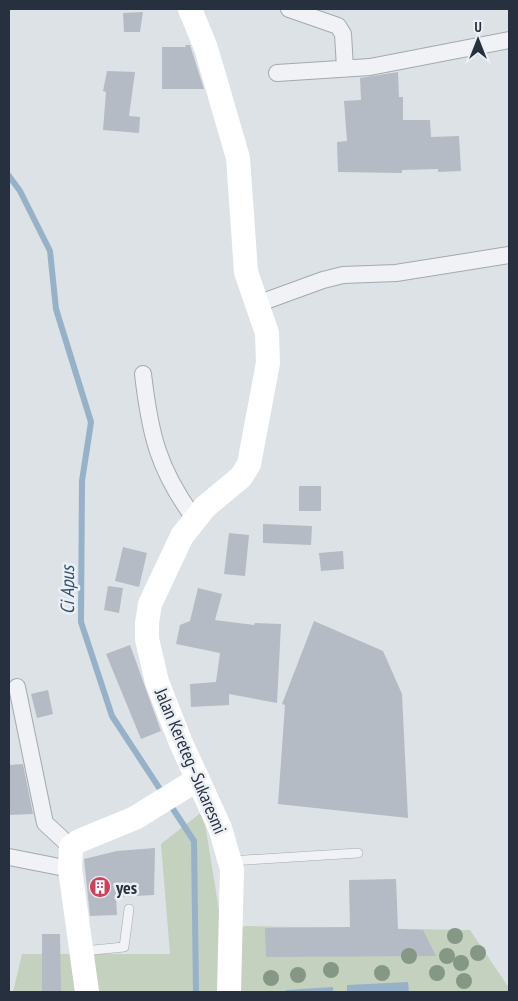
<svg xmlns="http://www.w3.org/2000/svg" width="518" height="1001" font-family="'PT Sans Narrow',sans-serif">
	<rect width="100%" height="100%" fill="#dde2e7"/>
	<path fill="#c4d1be" d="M203,811l24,149 -5,32h-209l9,-38h148l-9,-110z
		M244,926l226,4 39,58v4h-280v-52z"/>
	<path fill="#97b1c8" d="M408,982l1,10h-62v-7z
		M333,987v5h-47v-2z"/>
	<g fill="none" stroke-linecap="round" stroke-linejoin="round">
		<path stroke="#97b1c8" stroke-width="6" d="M9,176l11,15 30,60 6,58 35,113 -9,59 -1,141 31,94 82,125 2,151"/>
	</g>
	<path fill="#b4bbc4" d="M143,12l-3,20h-16l-1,-19z
		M185,45h5l14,44h-42v-42h24z
		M107,71l28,1 -6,44 11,1 -1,16 -36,-3 3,-38 -3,-1z
		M398,72l1,25h4v23h27l1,17 28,-1 2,35 -23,1v-3l-36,1v3l-64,-1 -1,-30 10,-1 -3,-40 17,-1 -1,-22z
		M299,486h22v25h-22z
		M263,524l49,2 -1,19 -48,-2z
		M229,533l20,2 -4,41 -21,-2z
		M123,547l24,6 -8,34 -24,-6z
		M343,551l1,18 -23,2 -2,-18z
		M108,586l15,2 -4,25 -15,-3z
		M198,588l24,6 -7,26 39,5 1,-2 26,1 -4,79 -48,-9v11l-38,2 -1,-23 26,-2 4,-29 -44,-9 4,-19 10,-4z
		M314,621l69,30 19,43 6,124 -130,-14 7,-99 -3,-1z
		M130,645l31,86 -20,8 -35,-85z
		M48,690l5,24 -16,4 -6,-24z
		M23,764l10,50 -24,1v-50z
		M155,848l-1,47 -38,2 1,18 -27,1 -6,-57 33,-8z
		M396,879l2,50 25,1 13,26 -170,1 -1,-29 85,-1 -1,-47z
		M42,934h18l1,58h-19z"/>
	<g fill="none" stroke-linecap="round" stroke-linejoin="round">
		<g stroke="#a3a9b1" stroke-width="10">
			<path id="lane" d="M230,861l128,-8
				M83,951l41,-4 5,-38"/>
		</g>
		<g stroke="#a3a9b1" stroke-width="18">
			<path id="street" d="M289,9l49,17 5,8 2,34
				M277,73l93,-6 139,-27
				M257,304l66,-24 20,-5 53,-2 113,-18
				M143,374c7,60 15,95 51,144
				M17,687l28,136 26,24
				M9,857l61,12"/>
		</g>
		<use href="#lane" stroke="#f0f2f5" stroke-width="9"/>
		<use href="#street" stroke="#f0f2f5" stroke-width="16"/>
		<path stroke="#fff" stroke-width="24" d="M190,9l16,39 32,110 8,114 21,61 1,30 -19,101 -8,13 -36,30 -23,29 -32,68 -3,19v16l10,43 24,61 39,85 12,41 -3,123
			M87,992l-17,-123 1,-22 8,-6 56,-23 63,-39"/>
	</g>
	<g fill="#859785">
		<circle cx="455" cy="936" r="8"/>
		<circle cx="478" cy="953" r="8"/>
		<circle cx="409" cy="956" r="8"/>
		<circle cx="447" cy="956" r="8"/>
		<circle cx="461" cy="963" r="8"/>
		<circle cx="331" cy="970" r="8"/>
		<circle cx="382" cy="973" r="8"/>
		<circle cx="437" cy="973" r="8"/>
		<circle cx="298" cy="975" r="8"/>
		<circle cx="271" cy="978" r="8"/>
		<circle cx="464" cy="981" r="8"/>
	</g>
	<defs>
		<g id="building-disc" transform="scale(1.125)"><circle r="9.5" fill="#cf405c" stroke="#ecf0f5"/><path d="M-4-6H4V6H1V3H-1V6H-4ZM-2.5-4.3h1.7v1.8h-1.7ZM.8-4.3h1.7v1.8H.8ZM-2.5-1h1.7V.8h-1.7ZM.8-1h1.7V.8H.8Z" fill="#fff"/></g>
	</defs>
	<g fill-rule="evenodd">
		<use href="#building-disc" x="100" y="887"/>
	</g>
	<g text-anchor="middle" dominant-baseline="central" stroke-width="5" stroke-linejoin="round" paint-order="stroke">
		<g font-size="18" fill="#27303e" stroke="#ecf0f5">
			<text transform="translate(191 761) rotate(67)">Jalan Kereteg–Sukaresmi</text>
		</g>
		<g font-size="18" font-weight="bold" fill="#27303e" stroke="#ecf0f5" text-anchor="start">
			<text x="116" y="887">yes</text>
		</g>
		<g font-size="19" font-style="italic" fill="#315172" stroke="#ecf0f5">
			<text transform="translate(67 590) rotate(-90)">Ci Apus</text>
		</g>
	</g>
	<rect width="518" height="1001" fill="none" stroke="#27303e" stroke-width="20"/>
	<g transform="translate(478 40)" stroke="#ecf0f5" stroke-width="4" paint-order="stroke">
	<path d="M0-4L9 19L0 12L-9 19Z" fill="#27303e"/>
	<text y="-8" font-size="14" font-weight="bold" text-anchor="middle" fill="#27303e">U</text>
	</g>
</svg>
